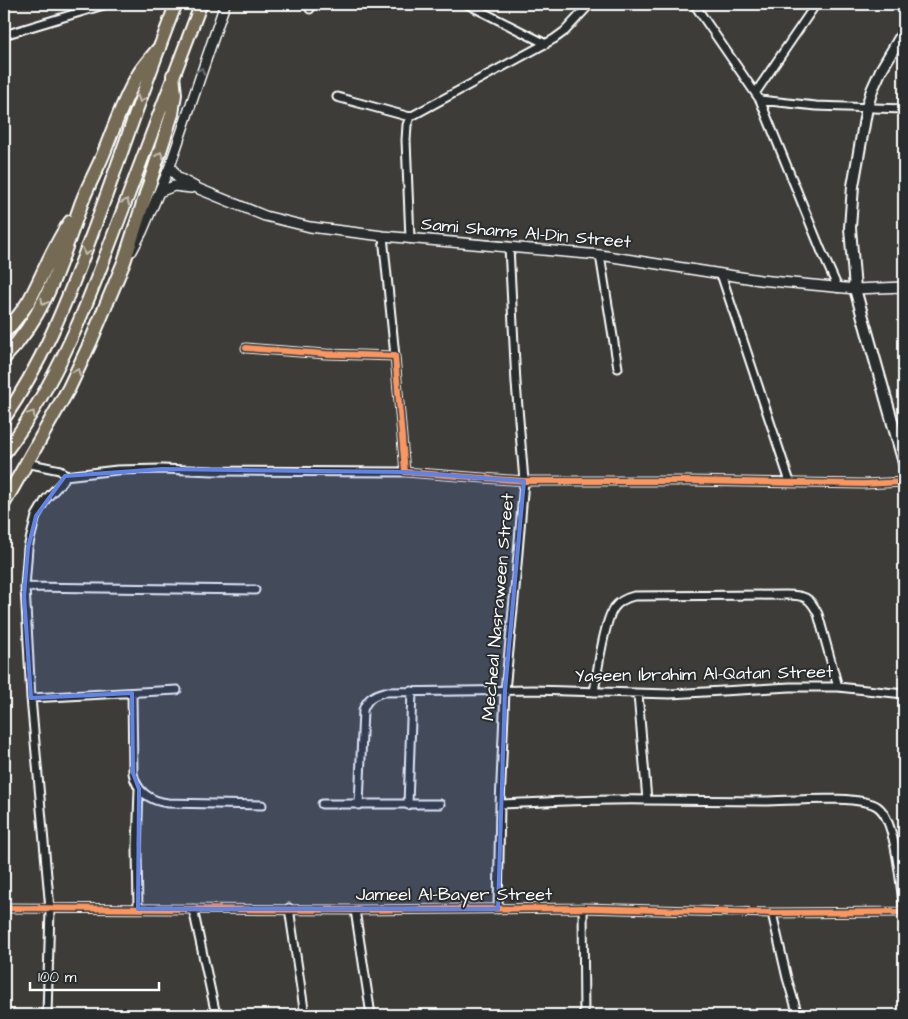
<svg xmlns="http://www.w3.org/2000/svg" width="908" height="1019" font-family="'Architects Daughter',sans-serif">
	<rect width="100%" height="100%" fill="#3d3c38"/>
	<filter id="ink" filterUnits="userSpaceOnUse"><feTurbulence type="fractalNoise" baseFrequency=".02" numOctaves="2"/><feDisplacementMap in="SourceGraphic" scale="10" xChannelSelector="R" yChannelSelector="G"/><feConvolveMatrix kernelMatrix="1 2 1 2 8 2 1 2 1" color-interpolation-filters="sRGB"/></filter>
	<g filter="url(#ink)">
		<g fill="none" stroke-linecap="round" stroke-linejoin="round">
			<g stroke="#fff" stroke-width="11">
				<path id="minor" d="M467,4l79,40
					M694,4l66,96 61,150 17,38
					M310,9l2,-5
					M4,35l103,-31
					M756,92l60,-88
					M337,97l73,20
					M760,100l56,6 88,3
					M4,151h1
					M383,236l12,120
					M410,239l-4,-99 1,-15 3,-8 144,-78 11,-8 25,-27
					M600,255l18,113
					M721,274l69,208
					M246,348l80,6 69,2 10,116 119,9h166l174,3 40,-2
					M26,463l34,7 5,6 -1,4 -18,19 -10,17 -8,32 -3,39 6,111 19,211 -3,106
					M65,476l52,-6 45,-1 52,2 191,1
					M25,587l230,3
					M594,692c3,-18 10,-71 20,-84 5,-7 12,-10 20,-12l152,-1c18,0 24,2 32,19l20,73
					M132,693l1,80c3,18 17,28 35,30l94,2
					M638,694l9,106
					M31,698l146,-8
					M322,804h118
					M500,804c49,-2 98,-5 148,-4 39,0 78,1 117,1 24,0 95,-7 113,6 18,13 23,82 26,105
					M359,805l4,-95c4,-11 10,-15 21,-18l149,-2 137,4 120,-7h48l66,7
					M408,805l4,-114
					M4,908l351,2 228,-2 189,5 132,-1
					M289,908l15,101
					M583,908l1,107
					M138,909l-1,-61 2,-59
					M193,909l23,106
					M498,909l2,-105 5,-113 10,-102 9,-108 -8,-98 -7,-136
					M355,910l16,105
					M772,913l15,65 11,37"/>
			</g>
			<g stroke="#fff" stroke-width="12">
				<path id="tertiary" d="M170,166l7,11 22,12 66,27 45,11 73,9 217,19 160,25 95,9 49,-2
					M159,192l15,-6 17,2
					M132,251l10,-19 28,-66 55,-162"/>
			</g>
			<g stroke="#fff" stroke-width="14">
				<path id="secondary" d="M904,31l-23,39 -9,20 -5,17 -14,79 -3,42 5,61 49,174"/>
			</g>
			<g stroke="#fff" stroke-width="15">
				<path id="primary" d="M4,419c38,-56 61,-113 85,-177 30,-79 56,-159 87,-238
					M4,454c54,-72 84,-151 115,-234 28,-72 54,-144 82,-216"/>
			</g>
			<g stroke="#fff" stroke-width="16">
				<path id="motorway" d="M4,333c9,-10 19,-22 26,-34 14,-26 23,-53 40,-77
					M4,358c42,-44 55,-92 75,-148 6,-19 16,-36 24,-55 11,-27 20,-55 35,-80 6,-10 14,-18 21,-27
					M4,503l65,-115 22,-47 33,-79 48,-148 3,-20 -2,-19"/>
			</g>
			<use href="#minor" stroke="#2a2d2e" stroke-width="7"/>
			<use href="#tertiary" stroke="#2a2d2e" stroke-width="9"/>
			<use href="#secondary" stroke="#2a2d2e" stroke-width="10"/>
			<use href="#primary" stroke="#746b52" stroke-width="11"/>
			<use href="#motorway" stroke="#746b52" stroke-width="12"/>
			<g stroke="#2a2d2e" stroke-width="9">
				<path id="cycleway" d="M246,348l80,6 69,2 10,116 119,9h166l174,3 40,-2
					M4,908l351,2 228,-2 189,5 132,-1"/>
			</g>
			<use href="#cycleway" stroke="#f99763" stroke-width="6"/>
		</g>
		<defs><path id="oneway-chevron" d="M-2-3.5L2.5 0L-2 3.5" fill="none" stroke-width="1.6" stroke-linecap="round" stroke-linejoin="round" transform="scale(1.25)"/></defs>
		<use stroke="#6a6c6d" href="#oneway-chevron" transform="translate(201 71) rotate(-70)"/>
		<g stroke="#c0bcb1">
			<use href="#oneway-chevron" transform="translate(141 99) rotate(109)"/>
			<use href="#oneway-chevron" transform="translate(160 155) rotate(-73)"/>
			<use href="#oneway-chevron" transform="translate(126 202) rotate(-69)"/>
			<use href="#oneway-chevron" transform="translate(86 252) rotate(111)"/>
			<use href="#oneway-chevron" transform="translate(44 302) rotate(119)"/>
			<use href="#oneway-chevron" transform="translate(77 372) rotate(-65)"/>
			<use href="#oneway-chevron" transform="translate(32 414) rotate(-56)"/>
		</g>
	</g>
	<path fill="#6183e4" fill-opacity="0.2" stroke="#6183e4" stroke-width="4" stroke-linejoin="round" d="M162,469l243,3 119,9 -19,210 -7,218h-360l1,-120 -6,-16 -1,-80 -101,5 -7,-102 4,-48 8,-32 29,-40z"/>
	<g text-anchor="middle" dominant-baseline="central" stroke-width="4" stroke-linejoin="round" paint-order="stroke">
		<g font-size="18" fill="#fff" stroke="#2a2d2e">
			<text transform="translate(526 233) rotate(5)">Sami Shams Al-Din Street</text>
			<text transform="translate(498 607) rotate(-85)">Mecheal Nasraween Street</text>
			<text transform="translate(704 674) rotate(-1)">Yaseen Ibrahim Al-Qatan Street</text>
			<text x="454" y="894">Jameel Al-Bayer Street</text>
		</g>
	</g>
	<rect width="908" height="1019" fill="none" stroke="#2a2d2e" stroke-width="20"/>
	<rect x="10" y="10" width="888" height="999" fill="none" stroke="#fff" stroke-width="2" filter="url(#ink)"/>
	<path d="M30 982v8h129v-8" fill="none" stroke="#ffffff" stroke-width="2.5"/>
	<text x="38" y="982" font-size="15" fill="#ffffff" stroke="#2a2d2e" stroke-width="4" paint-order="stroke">100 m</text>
</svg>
